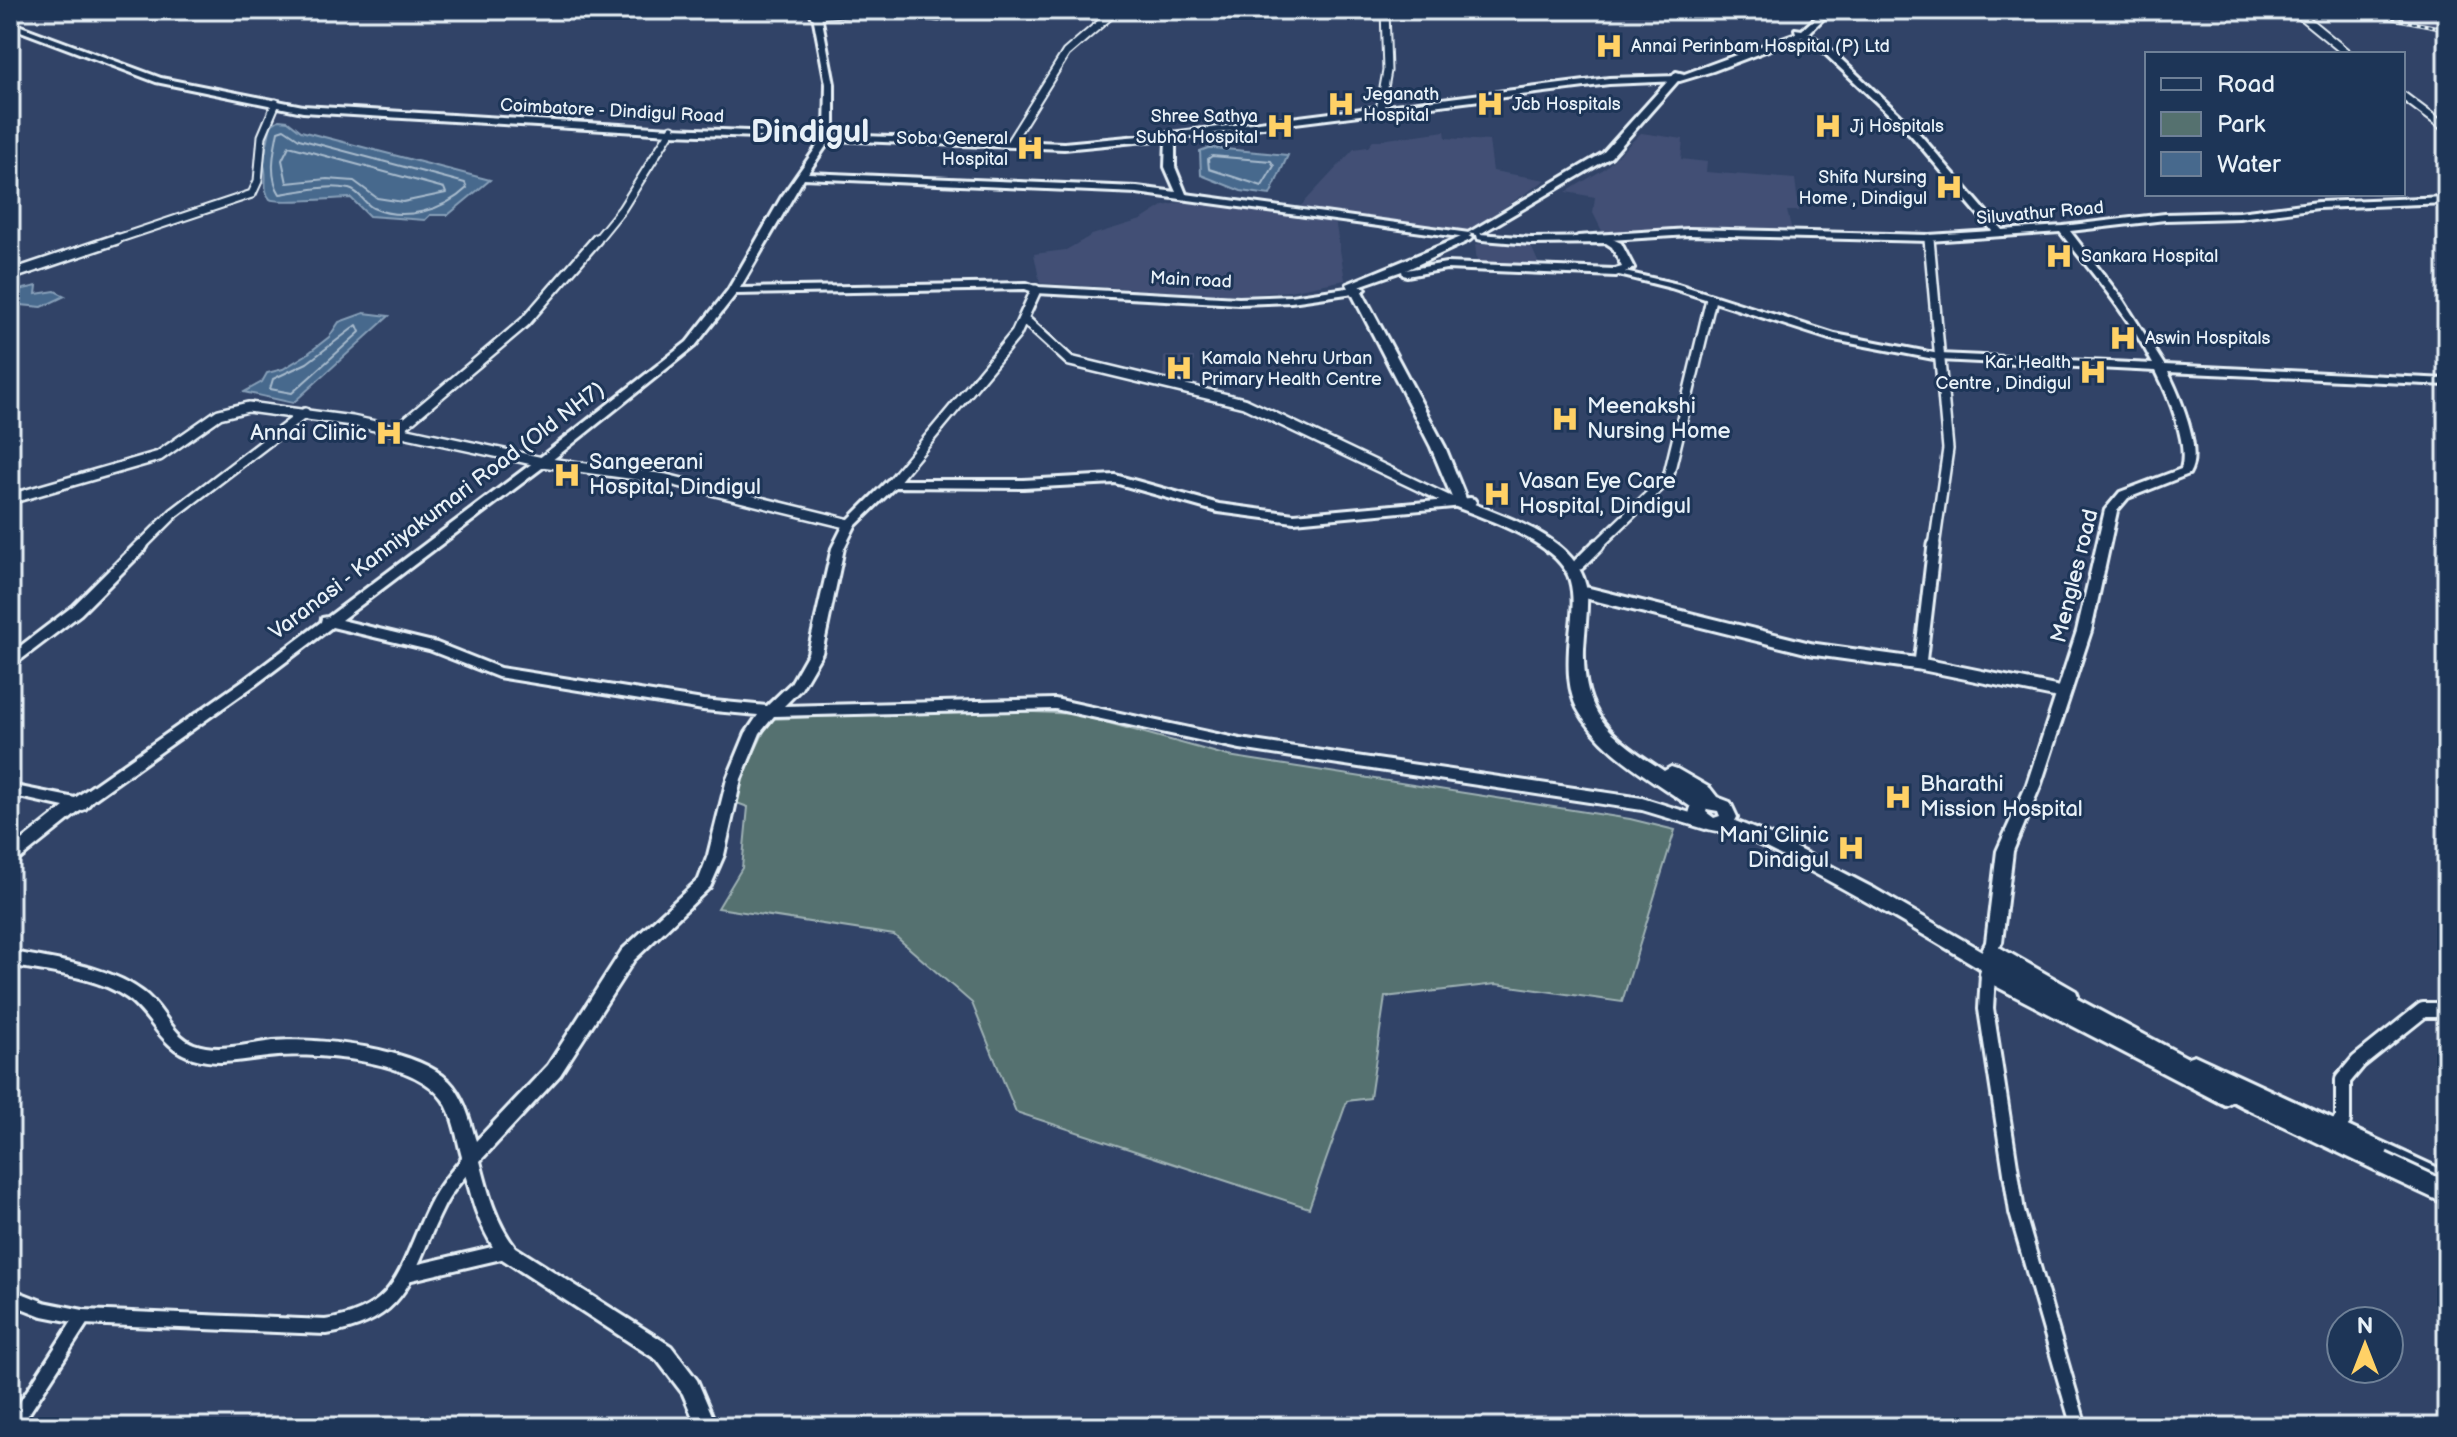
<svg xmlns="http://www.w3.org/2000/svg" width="2457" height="1437" font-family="'Balsamiq Sans',sans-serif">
	<rect width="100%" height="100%" fill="#314367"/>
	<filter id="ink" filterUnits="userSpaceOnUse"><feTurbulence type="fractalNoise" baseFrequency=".0125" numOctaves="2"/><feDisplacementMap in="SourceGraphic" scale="16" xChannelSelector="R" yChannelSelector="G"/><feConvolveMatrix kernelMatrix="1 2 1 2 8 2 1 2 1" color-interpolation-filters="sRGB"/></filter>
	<g filter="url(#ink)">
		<path fill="#425075" d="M2360,10h87v17z
			M1445,131l1,7 43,3 4,30 53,9 -72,47 -16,5 -159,-24 55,-59 14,-2 5,-6z
			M1641,133l42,6 -2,20 26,3 -1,10 89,7 4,32h-12l5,20 -65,-3 -124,5 -10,-20 2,-16 -29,-5 38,-23z
			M1188,201l147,19 10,60 -56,11 -48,4 -201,-12 -6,-29 32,-4 26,-15 49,-15 22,-14z
			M1475,244h55l9,20 -62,-2z
			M1164,356l30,1 -1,29 -30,-6z"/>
		<path fill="#55716f" stroke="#9eb1b4" stroke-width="2" d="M988,710l88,4 152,42 402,63 45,11 -53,172 -126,-18 -111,13 -15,101 -23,3 -38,107 -293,-96 -44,-109 -78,-68 -176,-27 24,-40 6,-61 -17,-6 39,-82z"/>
		<path fill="#47698d" stroke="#879fb8" stroke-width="2" d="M279,120l9,1 13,10 189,49 -42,35h-18l-5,5 -56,-4 -18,-18c-12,0 -76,6 -81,1 -9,-10 -1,-25 -7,-36l8,-38z
			M1208,148h6l74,7 -18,40 -29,-4 -40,-16 -1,-24z
			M37,286l-1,8 19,-3 10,5 -23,11 -32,-3v-12z
			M364,313l25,3 -96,87 -49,-11 18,-10 5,-9 16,-4 23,-14 23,-18 10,-15z"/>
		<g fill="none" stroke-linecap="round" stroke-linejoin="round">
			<path stroke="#a8bbcd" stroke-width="2" d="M284,129l15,10 166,44 2,5c-23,22 -63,34 -94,20 -10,-5 -12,-16 -24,-19 -22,-5 -47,2 -69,5 -12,-18 -6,-43 -2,-63z
				M289,146l155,42 2,5 -43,9 -26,-4 -23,-17 -27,-2 -40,4 -5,-23z
				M1212,156l59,5 3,5 -12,20 -53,-17 -1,-10z
				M357,325l3,7 -68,61 -22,-4 3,-10 34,-16z"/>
			<path fill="#47698d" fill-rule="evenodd" d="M754,10h9l-4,2z"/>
			<g stroke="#e8f1f8" stroke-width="11">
				<path id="minor-far3" d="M2294,10l54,44
					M814,15l56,-4 69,6 13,-7
					M2403,96l44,33
					M1380,110l7,-39 -2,-61
					M1010,143l56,-90 50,-43
					M1929,238v3
					M111,241l141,-47 6,-13 4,-45 14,-33
					M596,241l26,-32 50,-80"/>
			</g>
			<g stroke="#e8f1f8" stroke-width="14">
				<path id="minor-far2" d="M1929,239l19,210 -14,98
					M10,275l107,-36
					M1026,321l44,40 174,42 206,98
					M397,430l128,-108 72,-83
					M892,483l124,-149 20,-44
					M10,499l149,-43 60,-42 29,-7 104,14 190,41 124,17 184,45
					M140,547l34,-34 131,-100
					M1596,547l72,-69 43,-179"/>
			</g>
			<g stroke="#e8f1f8" stroke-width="17">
				<path id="minor-far1" d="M1579,564l19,-19
					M1587,593l225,56 108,15 142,29
					M10,661l67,-51 65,-65
					M1920,664l14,-119"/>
			</g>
			<g stroke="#e8f1f8" stroke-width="20">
				<path id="minor" d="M1988,974l-2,35 31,203 62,215
					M2332,1129l11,-8v-41l15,-18 65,-52h24
					M411,1273l94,-22
					M10,1296l33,13 40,8 243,10c80,-12 79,-59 110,-120 8,-17 21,-32 33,-46
					M12,1427l71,-110"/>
			</g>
			<g stroke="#e8f1f8" stroke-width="6">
				<path id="major" d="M812,10h8l14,74v51l230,8 107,-10 438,-55 70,-2 117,-43 -1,-4 7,1 22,-20h8l-24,24 16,9 93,88 85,99 61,-4 102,-12 74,-2 79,-10 129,-5v6l-129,5 -79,10 -74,2 -95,11 53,69 41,65 283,14v6l-279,-13c11,22 36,79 21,102l-61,24 -11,13 -26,120 -50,153 -28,67 -11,91 -3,5 77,44 2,5 -2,5 -6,2 -6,-2 -69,-40 1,10 235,121 3,5 -3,5 -6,3 -6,-3 -237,-123 -2,-5 4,-15 -4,-5 6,-12 11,-91 30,-67 50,-153 28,-121 15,-18 61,-23c8,-25 -13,-75 -25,-98l-217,-11 -110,-21 -158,-51 -60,-15 5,-3 62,14 157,50 104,20 214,10c-24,-48 -60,-90 -93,-132l-131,9 -240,-6 -111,7 -5,-3 5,-3 111,-7 240,6 63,-4 -81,-96 -93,-88 -16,-10 -89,34 -33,10 -71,3 -434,54v29l11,27 283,39 2,2 -5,3 -329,-45 -333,-15 -64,110 287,-5 11,4 201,11 52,-2 70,-10 5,3 -5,3 -70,10 -52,2 -203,-11 -11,-4 -289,5 -41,52 -149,119 -205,155 96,23 63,25 203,32 64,6 24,-23 17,-30 24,-105 12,-24 44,-44h135l92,-5 104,29 75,10 176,-16 4,1 2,3 -2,3 -180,17 -76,-10 -103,-29 -92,5 -128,-1 -40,39 -11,22 -22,105 -21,36 -17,17 271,-7 185,40 402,59 68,21 2,4 -2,4 -5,2 -63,-19 -402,-61 -185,-40 -281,7 -14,17 -19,46 -17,76 -14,32 -76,73 -74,115 -80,86c8,31 15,60 35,86l156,99 26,34 20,47h-20l-14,-33 -26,-34 -158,-103c-9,-15 -17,-29 -23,-46 -6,-17 -9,-35 -16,-50l2,-4c-5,-18 -8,-41 -19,-57 -27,-40 -122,-47 -165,-44 -29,2 -57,11 -85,2 -32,-9 -41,-42 -66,-60 -33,-23 -79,-25 -117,-33v-14c44,10 96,13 133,41 20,14 28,43 51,52 24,9 54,0 79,-3 44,-4 144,7 176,40 15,15 21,40 27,60l72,-76 74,-115 77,-71 9,-24 19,-76 19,-46 12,-18 -55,-5 -205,-33 -69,-27 -97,-23 -77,58 -162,115 -8,9 -5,2 -65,52 -5,2v-15l54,-43 -54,-12v-10l65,13 170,-119 76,-57 1,-4 6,-1 210,-158 149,-117 41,-52 53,-92 41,-59 -151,-5 -368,-22 -147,-30 -146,-55v-5l151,56 142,28 368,22 154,6 1,-50zM1166,139l-1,28 11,25 -39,-5 -329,-14 22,-33 234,9z
					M2194,1055l253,117v17l-259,-122 -3,-5 3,-5z"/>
			</g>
			<g stroke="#e8f1f8" stroke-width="6">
				<path id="highway" d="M1676,72l8,2 -73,83 -131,77 51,4 77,-1 13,6 13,25 -18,8 -170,-7 -39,7 -4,-1 -1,-4 -43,15 86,161 22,54c42,18 113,37 120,91 1,18 -2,37 -3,56 -2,68 27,88 80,123l7,-4 6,2 33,19 7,9 13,5 7,15 -2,4 40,16 100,52 162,94 20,5 200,107 132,61 3,7 -3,7 -7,2 -7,-2 -132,-63 -197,-106 -20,-5c-86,-52 -172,-104 -262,-149 -10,-5 -22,-11 -34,-14 -17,-4 -30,-1 -41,-19l2,-7c-40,-29 -90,-54 -114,-99 -9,-18 -9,-40 -8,-60 1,-22 7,-45 1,-67 -9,-37 -81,-61 -114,-74l-25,-60 -84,-163 119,-49 6,3 -2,2 -64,30 40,-7 169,6 7,-2 -10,-20 -6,-4 -75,1 -49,-4 -4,-1 -1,-4 -9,-2 135,-80zM1707,809l11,2 2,5 -6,2 -8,-6z"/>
			</g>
			<use href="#minor-far3" stroke="#1d3557" stroke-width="7"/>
			<use href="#minor-far2" stroke="#1d3557" stroke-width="9"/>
			<use href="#minor-far1" stroke="#1d3557" stroke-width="11"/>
			<use href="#minor" stroke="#1d3557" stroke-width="14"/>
			<use href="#major" fill="#1d3557" fill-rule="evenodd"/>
			<use href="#highway" fill="#1d3557" fill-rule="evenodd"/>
			<g stroke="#e8f1f8" stroke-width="4">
				<path id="rail" d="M2349,10l98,19"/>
			</g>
			<use href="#rail" stroke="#1d3557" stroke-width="2" stroke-dasharray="4" stroke-linecap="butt"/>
			<g stroke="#e8f1f8" stroke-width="27" stroke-linecap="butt">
				<path id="highway-bridge" d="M2382,1163l65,30"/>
			</g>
			<use href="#highway-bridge" stroke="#1d3557" stroke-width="21"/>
		</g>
	</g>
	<defs>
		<g id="hospital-bare" transform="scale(2.16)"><path d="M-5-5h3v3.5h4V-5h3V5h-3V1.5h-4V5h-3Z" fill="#ffd166" stroke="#1d3557" stroke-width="2.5" paint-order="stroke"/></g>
	</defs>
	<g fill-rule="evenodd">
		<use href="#hospital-bare" x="1609" y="46"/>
		<use href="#hospital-bare" x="1341" y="104"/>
		<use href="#hospital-bare" x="1490" y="104"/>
		<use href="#hospital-bare" x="1280" y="126"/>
		<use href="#hospital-bare" x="1828" y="126"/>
		<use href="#hospital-bare" x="1030" y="148"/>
		<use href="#hospital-bare" x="1949" y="187"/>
		<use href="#hospital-bare" x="2059" y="256"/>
		<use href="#hospital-bare" x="2123" y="338"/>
		<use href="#hospital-bare" x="1179" y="368"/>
		<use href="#hospital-bare" x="2093" y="372"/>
		<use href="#hospital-bare" x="1565" y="419"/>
		<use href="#hospital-bare" x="389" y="433"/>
		<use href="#hospital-bare" x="567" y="475"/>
		<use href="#hospital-bare" x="1497" y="494"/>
		<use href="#hospital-bare" x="1898" y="797"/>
		<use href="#hospital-bare" x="1851" y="848"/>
	</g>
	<g text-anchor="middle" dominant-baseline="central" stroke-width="6" stroke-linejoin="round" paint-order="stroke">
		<g font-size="18" fill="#e8f1f8" stroke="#1d3557" text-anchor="start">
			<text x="1631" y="46">Annai Perinbam Hospital (P) Ltd</text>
			<text x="1363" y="94">Jeganath<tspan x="1363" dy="21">Hospital</tspan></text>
			<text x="1512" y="104">Jcb Hospitals</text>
			<text x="1258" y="116" text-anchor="end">Shree Sathya<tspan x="1258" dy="21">Subha Hospital</tspan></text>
			<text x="1850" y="126">Jj Hospitals</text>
			<text x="1008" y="138" text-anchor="end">Soba General<tspan x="1008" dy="21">Hospital</tspan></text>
			<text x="1927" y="177" text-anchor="end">Shifa Nursing<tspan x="1927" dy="21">Home , Dindigul</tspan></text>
			<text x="2081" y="256">Sankara Hospital</text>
			<text x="2145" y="338">Aswin Hospitals</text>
			<text x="1201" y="358">Kamala Nehru Urban<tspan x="1201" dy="21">Primary Health Centre</tspan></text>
			<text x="2071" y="362" text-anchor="end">Kar Health<tspan x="2071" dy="21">Centre , Dindigul</tspan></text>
		</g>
		<g font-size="18" fill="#e8f1f8" stroke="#1d3557">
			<text transform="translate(612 111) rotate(3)">Coimbatore - Dindigul Road</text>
			<text transform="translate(2040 213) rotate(-5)">Siluvathur Road</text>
			<text transform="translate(1191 280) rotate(3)">Main road</text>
		</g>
		<g font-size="22" fill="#e8f1f8" stroke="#1d3557" text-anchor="start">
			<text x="1587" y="406">Meenakshi<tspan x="1587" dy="25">Nursing Home</tspan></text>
			<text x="367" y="433" text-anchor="end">Annai Clinic</text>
			<text x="589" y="462">Sangeerani<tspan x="589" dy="25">Hospital, Dindigul</tspan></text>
			<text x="1519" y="481">Vasan Eye Care<tspan x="1519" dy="25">Hospital, Dindigul</tspan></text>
			<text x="1920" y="784">Bharathi<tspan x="1920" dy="25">Mission Hospital</tspan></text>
			<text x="1829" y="835" text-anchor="end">Mani Clinic<tspan x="1829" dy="25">Dindigul</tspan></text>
		</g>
		<g font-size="22" fill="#e8f1f8" stroke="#1d3557">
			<text transform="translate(437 511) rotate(-37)">Varanasi - Kanniyakumari Road (Old NH7)</text>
			<text transform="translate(2075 576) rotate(-76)">Mengles road</text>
		</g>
		<g font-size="32" font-weight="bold" fill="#e8f1f8" stroke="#1d3557">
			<text x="810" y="132">Dindigul</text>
		</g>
	</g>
	<rect width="2457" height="1437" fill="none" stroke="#1d3557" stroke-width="40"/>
	<rect x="20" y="20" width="2417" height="1397" fill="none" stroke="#e8f1f8" stroke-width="3" filter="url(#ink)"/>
	<rect x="2145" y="52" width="260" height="144" fill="#1d3557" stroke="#6e8097" stroke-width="2"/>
	<rect x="2161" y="78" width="40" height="12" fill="#1d3557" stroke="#6e8097" stroke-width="2"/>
	<text x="2217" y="92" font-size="24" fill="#e8f1f8">Road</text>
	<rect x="2161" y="112" width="40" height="24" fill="#55716f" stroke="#6e8097" stroke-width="2"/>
	<text x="2217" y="132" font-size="24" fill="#e8f1f8">Park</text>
	<rect x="2161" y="152" width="40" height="24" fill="#47698d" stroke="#6e8097" stroke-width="2"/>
	<text x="2217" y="172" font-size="24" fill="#e8f1f8">Water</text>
	<g transform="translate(2365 1345)"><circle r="38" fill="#1d3557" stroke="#6e8097" stroke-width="2"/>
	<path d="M0-6L14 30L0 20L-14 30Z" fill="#ffd166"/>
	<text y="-12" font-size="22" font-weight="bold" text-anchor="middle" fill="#e8f1f8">N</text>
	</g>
</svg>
